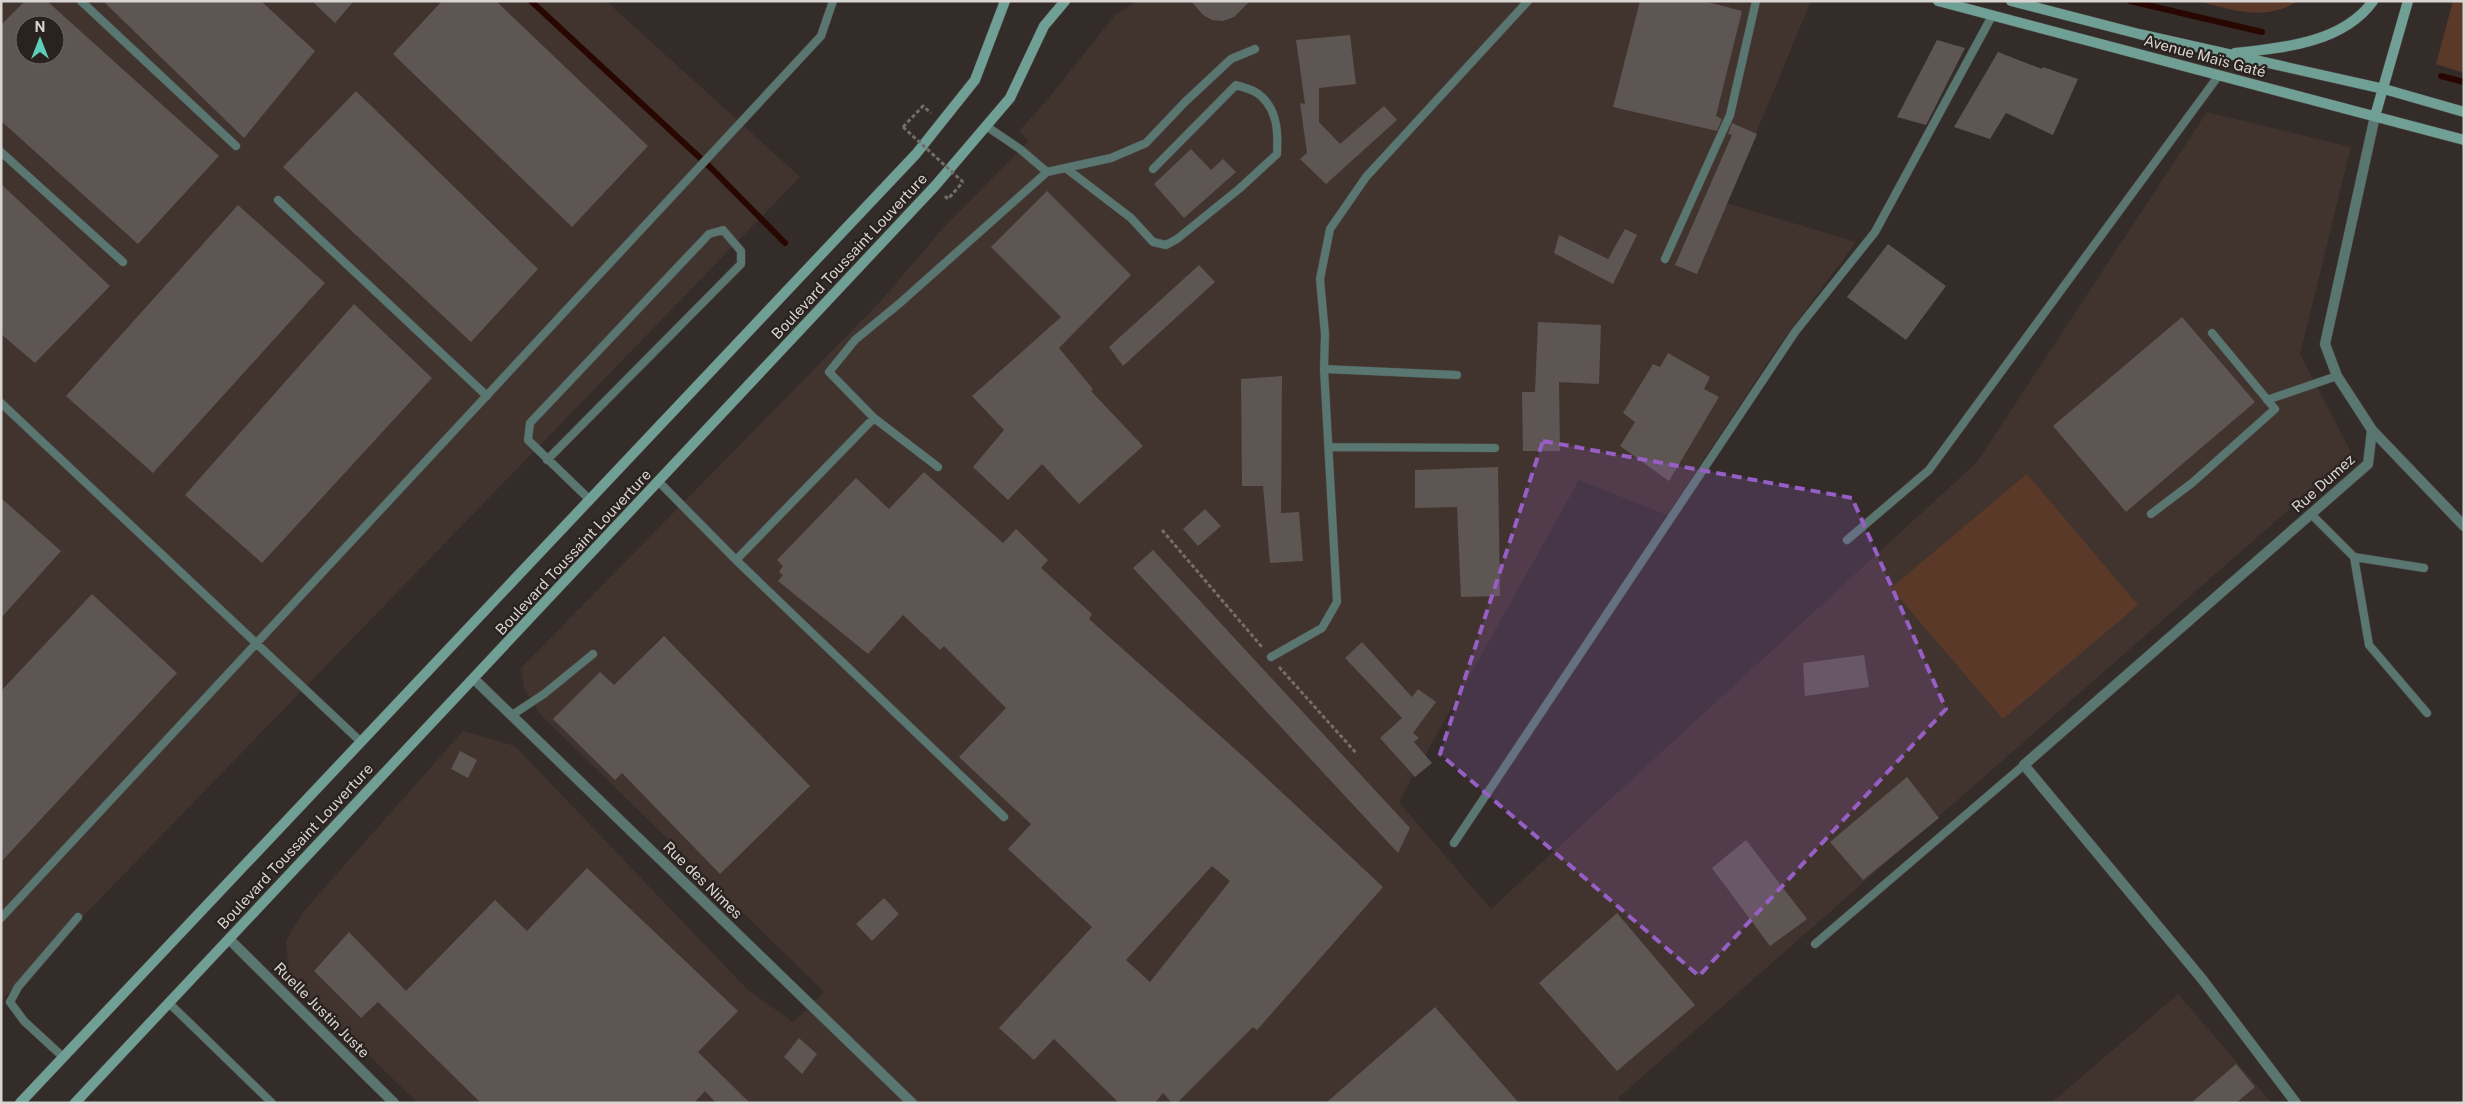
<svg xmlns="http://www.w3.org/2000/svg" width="2465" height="1104" font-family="'Public Sans',sans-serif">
	<rect width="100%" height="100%" fill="#332c29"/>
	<path fill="#41342e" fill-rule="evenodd" d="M1,1h605l194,176 -799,824zM25,25h30v30h-30z
		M1137,1h674l-84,202 129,39 -80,108 -109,165 -88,-35 -180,322 92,107 486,-447 230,-350 144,35 -51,207 52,100 -734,644 4,5h-1204l-128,-124 -4,-38 17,-29 160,-181 52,15 232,243 46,33 31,-30 -282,-276 -18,-27 -3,-21 359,-366 64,-75 85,-86 -10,-10 28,-31 68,-85z
		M2178,994l94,109h-221z"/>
	<path fill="#5a3929" d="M2198,1h100c-32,21 -66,9 -100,0z
		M2453,1h11v72l-28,-9z
		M2027,474l111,131 -135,114 -112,-131z"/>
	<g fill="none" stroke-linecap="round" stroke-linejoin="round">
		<path stroke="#280700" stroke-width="6" d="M531,1l181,168 73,74
			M2130,1l132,31
			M2441,76l23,6"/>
	</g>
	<path fill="#5e5652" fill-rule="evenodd" d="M25,1h22l172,155 -81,88 -137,-123v-96zM25,25h30v30h-30z
		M103,1h158l54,50 -71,87z
		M312,1h42l-19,22z
		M442,1h54l152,145 -76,81 -179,-173z
		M1191,1h59l-16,16 -11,4 -11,-1 -9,-5z
		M1640,1h64l38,10 -26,105 6,3 -5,12 -104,-24z
		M1350,35l6,49 -37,4v34l21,22 44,-38 13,14 -71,64 -26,-25 7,-6 -7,-50 5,1 -9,-64z
		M1937,40l28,8 -39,77 -29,-8z
		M1998,52l44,17 1,-2 35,12 -25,56 -47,-22 -16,26 -36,-12z
		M356,91l182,178 -67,73 -188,-175z
		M1732,123l25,11 -60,140 -22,-9 57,-130 -4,-1z
		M1191,149l20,21 12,-11 13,13 -52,46 -30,-34z
		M1,184l109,102 -75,77 -34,-29z
		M1047,191l84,84 -72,73 34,41 -2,2 52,55 -64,58 -37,-40 -34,36 -35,-33 31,-37 -32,-34 89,-79 -70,-70z
		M238,205l87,78 -172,190 -87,-77z
		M1625,229l12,6 -24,49 -59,-31 5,-18 49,24z
		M1888,244l58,42 -40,54 -59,-43z
		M1199,265l16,17 -92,84 -14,-19z
		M354,304l78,74 -170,185 -77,-68z
		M2182,317l73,85 -129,110 -73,-86z
		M1538,322l63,3 -2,59 -40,-2 1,69h-37l-1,-59h13z
		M1668,353l42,24 -6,12 15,8 -50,84 -49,-35 15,-24 -12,-9 30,-49 7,3z
		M1282,376l-1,137 18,-1 4,49 -33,2 -7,-77h-21l-1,-107z
		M1498,467l2,129 -39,1 -4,-90 -42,1v-38z
		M924,472l79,71 13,-14 32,31 -7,8 51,46 -3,5 156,139 138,129 -126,143 -4,-3 -76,76h-5l-9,-10 -8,10h-36l-65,-64 -20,21 -35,-32 93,-101 -84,-78 23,-25 -72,-67 47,-49 -62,-62 -4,4 -37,-35 -35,39 -90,-73 5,-6 -4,-3 4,-6 -6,-6 79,-82 33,31zM1212,866l18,15 -80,101 -24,-22z
		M1,498l60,53 -60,67z
		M1205,509l16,17 -23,20 -15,-17z
		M1153,550l257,278 -12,25 -265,-285z
		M92,594l85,79 -176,189v-171z
		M664,636l146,150 -90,88 -98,-101 -7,7 -62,-61 47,-47 14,13z
		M1362,642l50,55 6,-8 18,13 -23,31 6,5 -5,4 18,21 -17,14 -35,-39 22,-20 -57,-60z
		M1864,655l5,32 -64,9 -2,-33z
		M460,751l17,9 -9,18 -17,-9z
		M1907,777l32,41 -76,62 -33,-38z
		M1746,840l61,79 -37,27 -58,-78z
		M587,868l151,143 -40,41 52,51h-34l-11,-12 -11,12h-213l-103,-101 -17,16 -47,-47 35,-39 57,59 89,-91 32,31z
		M884,898l15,16 -27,27 -16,-17z
		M1617,913l78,92 -78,66 -78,-88z
		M1435,1007l84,96h-193z
		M799,1038l18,16 -15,20 -18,-17z
		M2236,1064l19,23 -19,16h-45z"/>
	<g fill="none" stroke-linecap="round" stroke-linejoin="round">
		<g stroke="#4e4744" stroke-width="9">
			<path id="service" d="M81,1l155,145
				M986,126l34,23 27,23
				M1,152l122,110
				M1067,169l64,49 22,24 13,3 11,-6 62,-50 38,-35c1,-20 1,-42 -15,-57 -6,-7 -17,-9 -26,-12l-83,84
				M278,200l209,196
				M1665,259l65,-144 26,-114
				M1324,369l133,6
				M2267,400l70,-24
				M1,403l359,338
				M1329,447l166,1
				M547,460l194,-196v-13l-18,-21 -14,4 -179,189 -2,17 61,59
				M938,467l-64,-49 -45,-46 26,-32 45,-37 147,-131 64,-14 35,-15 39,-41 46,-43 24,-10
				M659,482l77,78 268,257
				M2151,514l41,-31 83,-74 -63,-76
				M2311,514l43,43 15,88 58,68
				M1847,540l82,-70 290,-395
				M2354,557l70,11
				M736,560l138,-142
				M1271,657l51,-29 15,-26 -13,-233 1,-35 -5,-55 10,-50 36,-52 162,-176
				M512,715l32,-21 49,-40
				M1454,843l341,-511 80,-100 117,-216
				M1,918l820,-882 12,-35
				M1815,944l209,-179
				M169,1003l103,100
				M63,1057l-39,-36 -14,-19 8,-15 60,-70"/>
		</g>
		<g stroke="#4e4744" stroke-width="11">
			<path id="minor" d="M2372,430l92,96
				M474,679l438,424
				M229,939l165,164"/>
		</g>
		<g stroke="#4e4744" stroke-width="11">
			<path id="tertiary" d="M2296,1103l-94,-124 -178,-214 344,-301 4,-34 -35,-54 -12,-32 50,-228"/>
		</g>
		<g stroke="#4e4744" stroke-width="11">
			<path id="secondary" d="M1938,1l526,139
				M2011,1l128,33 245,55 80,23
				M2235,53c47,-5 108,-10 138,-52
				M2375,116l33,-115
				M20,1103l896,-949 59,-74 30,-79
				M75,1103l860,-917 75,-88 34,-72 21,-25"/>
		</g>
		<path stroke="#746e6b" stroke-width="3" stroke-dasharray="4 2.5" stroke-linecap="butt" d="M903,127l20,-21 8,7
			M945,196l3,3 15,-17
			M1162,530l100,117
			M1279,667l78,87"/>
		<use href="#service" stroke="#597670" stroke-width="8"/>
		<use href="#minor" stroke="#597670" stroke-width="10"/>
		<use href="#tertiary" stroke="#597670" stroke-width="10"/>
		<use href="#secondary" stroke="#6f9f95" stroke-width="10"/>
		<path stroke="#746e6b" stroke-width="3" stroke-dasharray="4 2.5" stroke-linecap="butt" d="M903,127l60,55"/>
	</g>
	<path fill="#975fc5" fill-opacity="0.2" stroke="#975fc5" stroke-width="4" stroke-dasharray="10 6" stroke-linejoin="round" d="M1543,441l309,57 94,211 -247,267 -259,-222z"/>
	<g text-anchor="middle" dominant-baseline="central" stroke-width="4.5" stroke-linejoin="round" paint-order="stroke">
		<g font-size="15" fill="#d9d5d2" stroke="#29221f">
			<text transform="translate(2205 56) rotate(15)">Avenue Maïs Gaté</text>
			<text transform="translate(849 256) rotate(-47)">Boulevard Toussaint Louverture</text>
			<text transform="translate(2323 483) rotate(-42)">Rue Dumez</text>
			<text transform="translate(573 552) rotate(-47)">Boulevard Toussaint Louverture</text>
			<text transform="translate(295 846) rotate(-47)">Boulevard Toussaint Louverture</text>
			<text transform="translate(703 880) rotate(44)">Rue des Nimes</text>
			<text transform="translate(322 1010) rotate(45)">Ruelle Justin Juste</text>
		</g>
	</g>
	<rect width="2465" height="1104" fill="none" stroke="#d9d5d2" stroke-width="5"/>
	<g transform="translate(40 40)"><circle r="24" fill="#29221f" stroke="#6f6a67"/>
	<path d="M0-4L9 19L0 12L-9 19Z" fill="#5cceba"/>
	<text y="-8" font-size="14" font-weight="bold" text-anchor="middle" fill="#d9d5d2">N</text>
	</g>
</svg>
